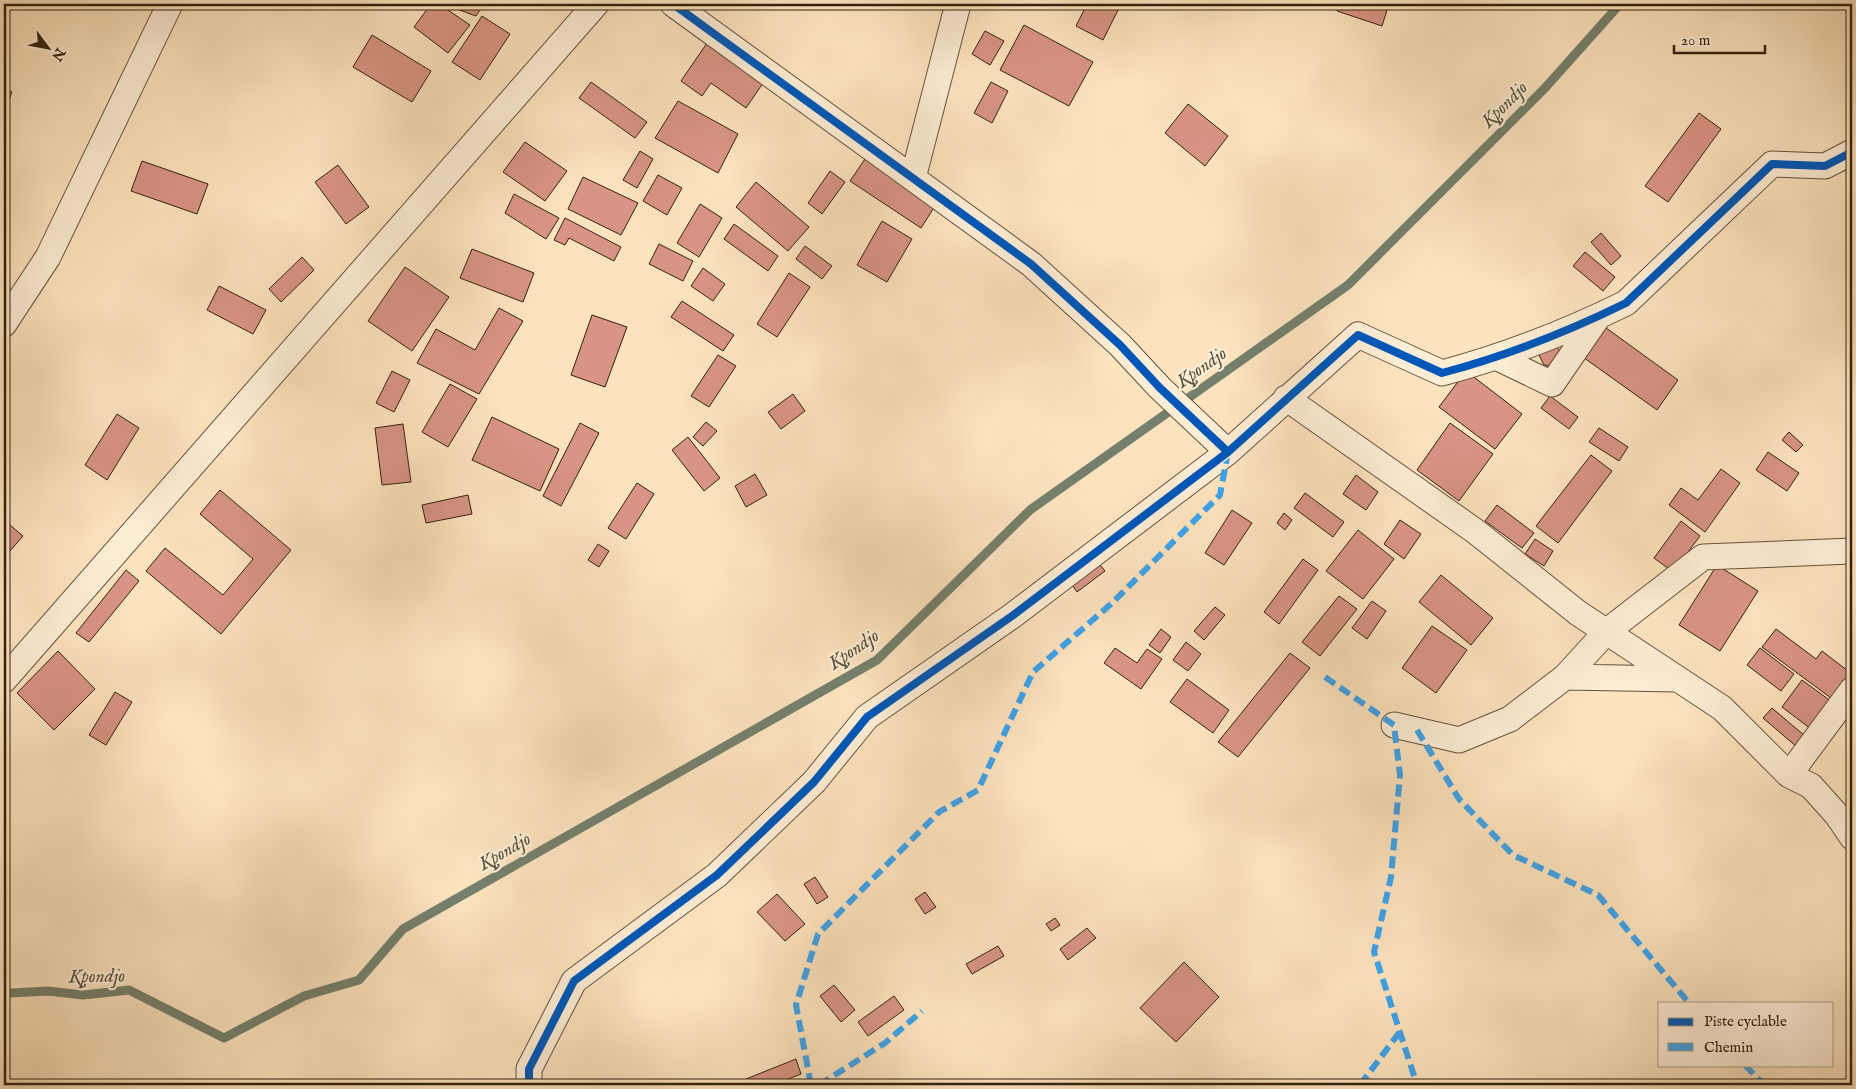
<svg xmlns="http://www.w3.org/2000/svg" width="1856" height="1089" font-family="'IM FELL English',serif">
	<rect width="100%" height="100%" fill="#fce3be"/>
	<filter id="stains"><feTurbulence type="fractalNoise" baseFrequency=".004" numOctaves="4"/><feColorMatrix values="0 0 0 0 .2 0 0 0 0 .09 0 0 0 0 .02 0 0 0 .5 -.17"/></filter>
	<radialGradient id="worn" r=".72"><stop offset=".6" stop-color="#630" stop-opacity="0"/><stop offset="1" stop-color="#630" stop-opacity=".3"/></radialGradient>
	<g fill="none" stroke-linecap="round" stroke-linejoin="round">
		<path stroke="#74806d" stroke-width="9" d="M4,991l7,2 37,-2 35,4 46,-5 95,48 80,-42 55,-16 44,-51 474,-269 153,-150 318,-225 197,-197 75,-84"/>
	</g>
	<path fill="#d89484" stroke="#33220e" d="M431,4h8l31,21 -22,28 -34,-26z
		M443,4h41l-8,12z
		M1087,4h34l-18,36 -27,-14z
		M1339,4h50l-7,22 -45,-15z
		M1431,4h46v2l-46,2z
		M482,16l28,18 -30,46 -28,-18z
		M1024,25l69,37 -24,44 -69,-36z
		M985,31l19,10 -14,24 -18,-11z
		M372,35l59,36 -19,31 -59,-35z
		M707,43l56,40 -17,25 -35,-25 -9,13 -21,-15z
		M591,82l56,40 -12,16 -56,-40z
		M991,82l17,9 -16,32 -18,-10z
		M4,89l8,3 -8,21z
		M678,101l60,33 -20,39 -63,-35z
		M1188,104l40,32 -23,30 -40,-33z
		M1699,113l22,16 -53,73 -23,-16z
		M525,142l42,29 -22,30 -42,-29z
		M640,151l13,8 -16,29 -14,-8z
		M865,159l70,47 -14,22 -71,-47z
		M142,161l66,23 -11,30 -66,-23z
		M338,165l31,42 -23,17 -31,-42z
		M830,171l15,11 -23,32 -14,-11z
		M658,175l24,13 -15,27 -24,-14z
		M583,177l55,26 -17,32 -53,-26z
		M756,182l53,45 -21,24 -52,-44z
		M514,194l45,24 -13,21 -41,-26z
		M700,204l22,14 -23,39 -22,-14z
		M565,218l56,29 -7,14 -45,-23 -4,7 -11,-5z
		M882,221l30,18 -25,43 -30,-17z
		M734,224l44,32 -10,15 -44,-32z
		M1601,233l20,23 -10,9 -20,-23z
		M659,244l34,17 -10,20 -34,-17z
		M805,246l27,20 -10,13 -26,-20z
		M472,249l62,24 -11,29 -63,-24z
		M1585,252l30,25 -12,14 -30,-25z
		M302,257l12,13 -33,32 -12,-13z
		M405,267l44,30 -37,54 -44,-30z
		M703,268l22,16 -12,17 -22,-15z
		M789,273l21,14 -33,50 -20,-13z
		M219,286l47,24 -13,24 -46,-24z
		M682,301l52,34 -11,16 -52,-34z
		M499,308l24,13 -44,73 -62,-31 19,-34 39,21z
		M592,315l35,12 -22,60 -34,-12z
		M1602,325l76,55 -21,30 -77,-55z
		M1556,346l5,6 -9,14 -8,-1 -6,-12z
		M718,355l18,11 -27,41 -18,-11z
		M392,371l18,9 -16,32 -18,-9z
		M1466,371l56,43 -27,35 -56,-42z
		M450,384l27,15 -29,48 -26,-15z
		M793,394l12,17 -24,18 -13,-17z
		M1550,396l28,21 -9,12 -28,-21z
		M117,414l22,14 -32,52 -22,-15z
		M492,417l67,32 -19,42 -68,-31z
		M706,422l11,9 -14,15 -10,-9z
		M580,423l19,10 -38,73 -18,-10z
		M1450,423l43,31 -34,47 -42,-31z
		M403,424l8,58 -29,3 -7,-57z
		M1599,428l29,19 -9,14 -30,-19z
		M1789,432l14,13 -7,7 -14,-12z
		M688,437l32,41 -16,13 -32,-41z
		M1768,452l31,21 -12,18 -31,-21z
		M1591,455l21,16 -54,72 -22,-17z
		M1721,469l19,14 -35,49 -36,-27 12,-17 17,12z
		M755,474l12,21 -21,12 -11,-21z
		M1356,475l22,17 -12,18 -23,-16z
		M637,483l17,11 -28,45 -18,-11z
		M220,490l71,60 -70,84 -75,-63 19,-23 58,47 30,-36 -53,-45z
		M1305,493l39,29 -11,15 -39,-29z
		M468,495l4,19 -46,9 -4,-18z
		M1497,505l37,28 -12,15 -37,-27z
		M1232,510l20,13 -28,42 -19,-12z
		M1284,513l8,7 -7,10 -8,-7z
		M4,520l19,16 -13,15 -6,-6z
		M1400,520l21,14 -17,25 -20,-15z
		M1681,521l19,15 -27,36 -19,-14z
		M1358,530l36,29 -31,40 -37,-28z
		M1535,539l18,12 -9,15 -19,-12z
		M598,544l11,7 -10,16 -11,-7z
		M1303,559l15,11 -39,54 -15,-12z
		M1097,561l8,10 -28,21 -7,-10z
		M1717,565l41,26 -38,60 -41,-26z
		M126,570l13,11 -50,61 -13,-9z
		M1441,575l52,43 -22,27 -52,-43z
		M1339,596l18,13 -37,47 -18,-14z
		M1372,601l14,10 -19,28 -15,-11z
		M1215,607l10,8 -21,25 -10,-9z
		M1432,626l35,24 -31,43 -34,-25z
		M1161,629l10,8 -11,16 -11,-8z
		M1776,629l40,30 6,-8 30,23 -17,27 -73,-54z
		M1186,642l15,12 -13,17 -15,-11z
		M1115,648l22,15 10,-14 15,10 -21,30 -37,-26z
		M1760,648l34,26 -13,17 -34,-26z
		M58,651l37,38 -41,41 -37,-37z
		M1290,653l20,15 -72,89 -20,-15z
		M1187,679l42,31 -16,23 -43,-31z
		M1802,680l30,22 -21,27 -29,-22z
		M115,692l17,10 -26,43 -17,-10z
		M1772,708l33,28 -8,11 -34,-29z
		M815,877l13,20 -11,7 -13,-20z
		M925,892l11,15 -11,7 -10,-15z
		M777,894l28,30 -20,17 -28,-29z
		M1055,918l5,7 -9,6 -5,-7z
		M1087,928l9,10 -28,22 -8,-11z
		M998,946l6,10 -32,18 -6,-10z
		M1184,962l35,35 -43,45 -36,-34z
		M834,985l21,25 -14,12 -21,-26z
		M894,996l10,14 -36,26 -10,-14z
		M796,1059l5,15 -28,11h-25l-2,-6z"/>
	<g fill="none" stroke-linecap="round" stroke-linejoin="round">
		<g stroke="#65523a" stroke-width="27">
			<path id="street" d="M673,4l358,260 89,81 40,43 68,64 130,-117 84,38c64,-17 125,-41 184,-70l146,-139 53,2 27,-14
				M913,178l45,-174
				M4,324l44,-67 122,-253
				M1498,358l54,26 46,-67
				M1286,398l189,133 103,82 144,95 67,67 22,11 26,29 15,22
				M1565,677l41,-45 97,-75 149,-6
				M4,680l592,-676
				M1394,725l65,15 51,-21 55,-42 113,2
				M1789,775l63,-85
				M529,1085v-16l45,-88 143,-106 97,-93 53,-65 145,-101 216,-164"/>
		</g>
		<use href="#street" stroke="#fdedd5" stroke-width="25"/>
		<path stroke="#3ea2e9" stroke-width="6" stroke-dasharray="12 6" stroke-linecap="butt" d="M1325,677l69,48 6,50 -9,102 -17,75 43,133
			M1417,730l42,69 54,56 85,40 91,108
			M1745,1065l19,20
			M811,1085l-15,-80 22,-71 121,-122 39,-22 55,-118 78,-68 109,-109 8,-43
			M819,1085l66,-42 37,-32
			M1360,1085l39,-52"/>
		<g stroke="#fdedd5" stroke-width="11">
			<path id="cycleway" d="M673,4l358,260 89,81 40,43 68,64 130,-117 84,38c64,-17 125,-41 184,-70l146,-139 53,2 27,-14
				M529,1085v-16l45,-88 143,-106 97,-93 53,-65 145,-101 216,-164"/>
		</g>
		<use href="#cycleway" stroke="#0057b8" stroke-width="8"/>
	</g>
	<g text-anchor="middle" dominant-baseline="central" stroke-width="4.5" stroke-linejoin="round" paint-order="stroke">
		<g font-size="19" font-style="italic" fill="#54513d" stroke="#fdedd5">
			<text transform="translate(1505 105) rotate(-45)">Kpondjo</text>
			<text transform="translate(1202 368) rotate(-35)">Kpondjo</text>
			<text transform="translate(854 650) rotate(-34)">Kpondjo</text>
			<text transform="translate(505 852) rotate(-30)">Kpondjo</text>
			<text transform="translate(97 977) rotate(-1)">Kpondjo</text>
		</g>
	</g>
	<rect width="1856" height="1089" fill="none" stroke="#fce3be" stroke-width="20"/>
	<rect x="5" y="5" width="1846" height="1079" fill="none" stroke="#33220e" stroke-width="2.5"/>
	<rect x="10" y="10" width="1836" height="1069" fill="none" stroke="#33220e"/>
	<rect x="1658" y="1002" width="175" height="65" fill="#fdedd5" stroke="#ac9c85"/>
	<rect x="1668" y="1018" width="25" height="8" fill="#0057b8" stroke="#ac9c85"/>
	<text x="1704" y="1026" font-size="15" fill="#33220e">Piste cyclable</text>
	<rect x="1668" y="1043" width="25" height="8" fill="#3ea2e9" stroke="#ac9c85"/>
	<text x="1704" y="1052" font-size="15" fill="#33220e">Chemin</text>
	<g transform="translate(48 48) rotate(122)" stroke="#fdedd5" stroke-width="4" paint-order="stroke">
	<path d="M0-4L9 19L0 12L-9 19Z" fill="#33220e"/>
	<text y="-8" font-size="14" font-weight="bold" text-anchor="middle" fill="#33220e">N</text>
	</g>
	<path d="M1674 45v8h91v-8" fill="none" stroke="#33220e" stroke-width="2.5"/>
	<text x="1681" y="45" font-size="15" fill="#33220e" stroke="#fdedd5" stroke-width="4" paint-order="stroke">20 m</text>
	<rect width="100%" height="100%" filter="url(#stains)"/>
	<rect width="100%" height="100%" fill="url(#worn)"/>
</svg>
